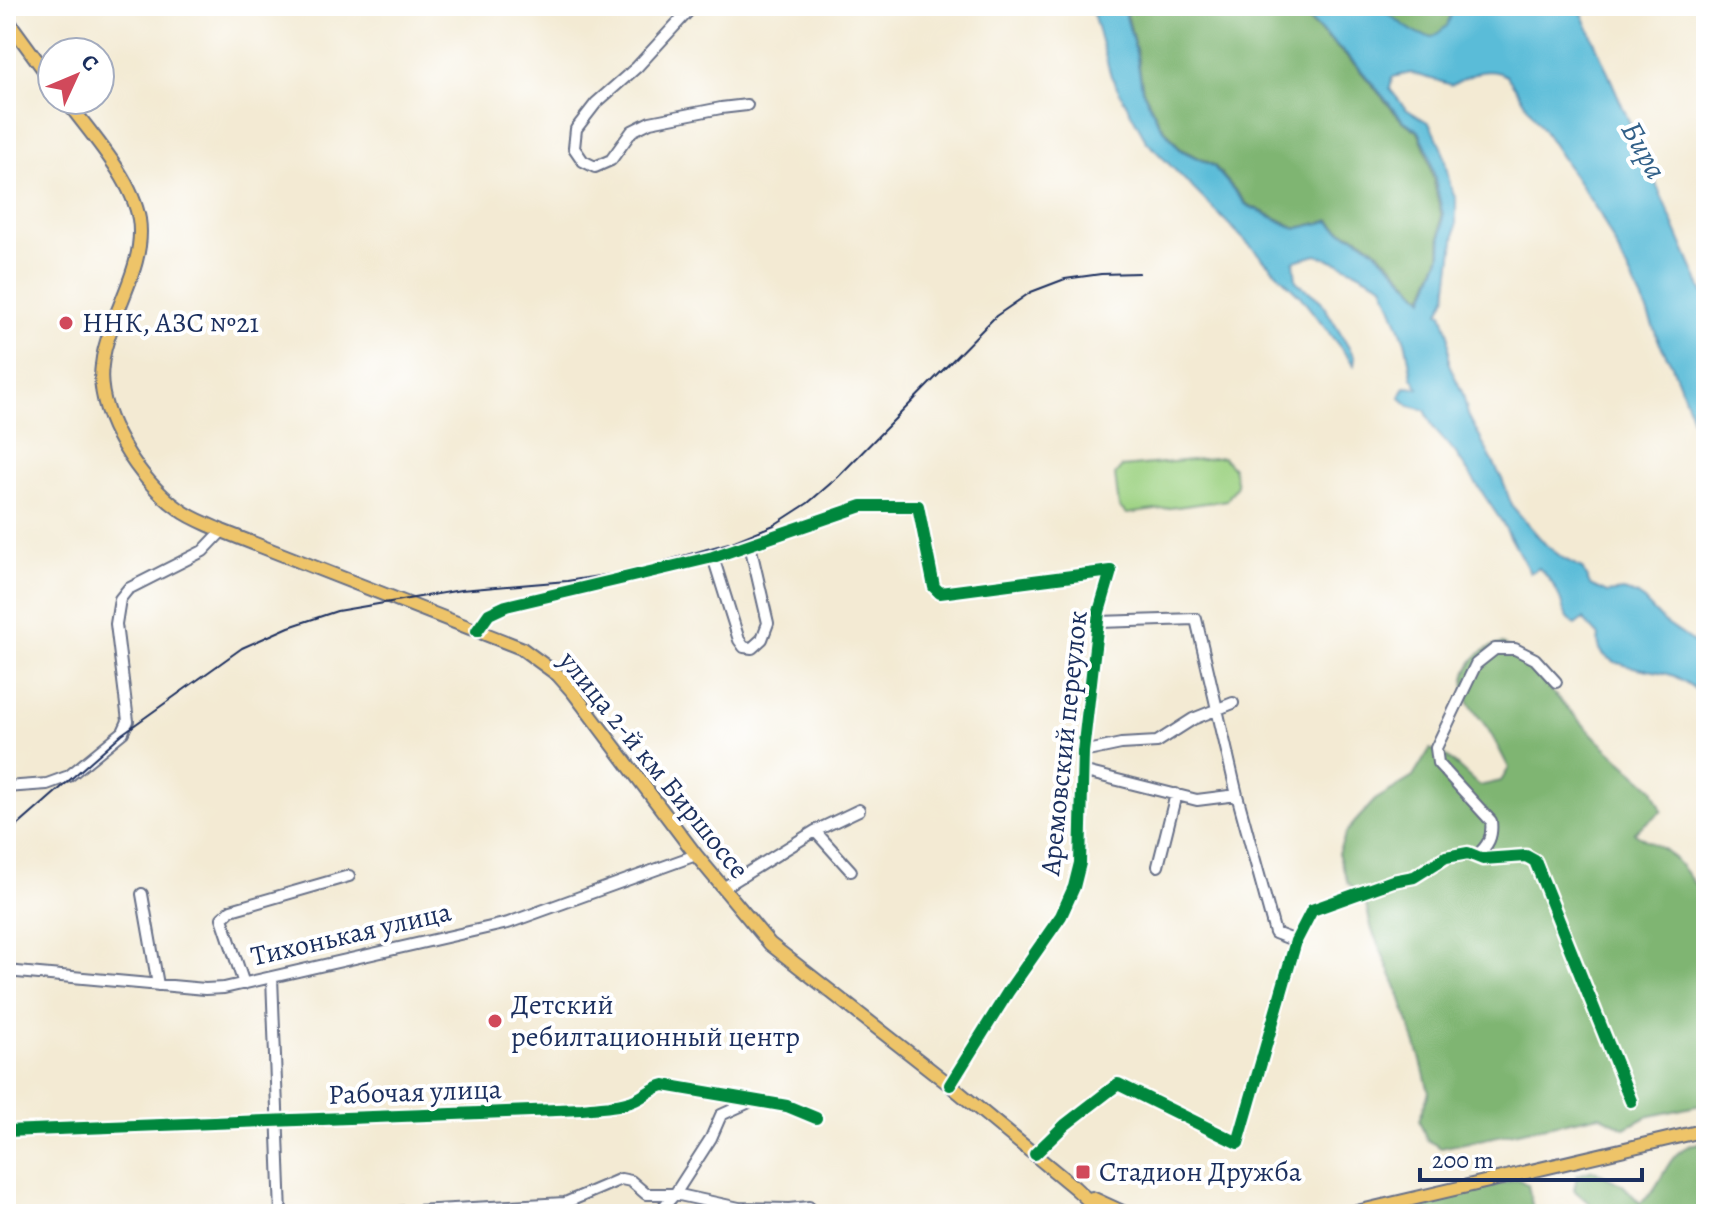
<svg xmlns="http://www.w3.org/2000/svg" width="1712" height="1220" font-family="Alegreya,serif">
	<rect width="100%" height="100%" fill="#fff"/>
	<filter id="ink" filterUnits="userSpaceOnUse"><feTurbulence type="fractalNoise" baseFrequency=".0125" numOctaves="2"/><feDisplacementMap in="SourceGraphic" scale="16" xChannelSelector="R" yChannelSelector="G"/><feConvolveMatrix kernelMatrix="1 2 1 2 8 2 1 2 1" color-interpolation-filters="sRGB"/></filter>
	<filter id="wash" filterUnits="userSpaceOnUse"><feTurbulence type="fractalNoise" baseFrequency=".006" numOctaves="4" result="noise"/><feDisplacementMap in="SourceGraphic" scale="32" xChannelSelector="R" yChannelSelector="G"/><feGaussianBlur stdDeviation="1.8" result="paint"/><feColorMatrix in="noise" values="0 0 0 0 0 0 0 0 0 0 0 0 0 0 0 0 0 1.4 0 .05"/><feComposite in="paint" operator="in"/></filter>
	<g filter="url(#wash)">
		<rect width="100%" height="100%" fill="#f3ead3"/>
		<path fill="#9fd384" stroke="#5d8171" stroke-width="2" d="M1223,457l10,11 4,17 -10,15 -100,14 -8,-7 -4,-32 7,-8z"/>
		<path fill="#7fb572" stroke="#4d7268" stroke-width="2" d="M1125,6h169l62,60 45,54 17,12 9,21 14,61 -1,42 -17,41c-19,-19 -38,-43 -61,-58 -14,-8 -21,-5 -32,-19l-33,8 -50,-24 -33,-39 -33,-16 -21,-26 -17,-33 -6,-37z
			M1376,6h90l-14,7 -5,13 -13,11c-22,-1 -42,-18 -58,-31z
			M1503,644l13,10 83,87 54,48 9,22 -28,21c11,9 23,12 33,20 17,13 24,31 39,45v207l-60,13 -21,11 -25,-13 -159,33 -14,-8 -8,-20 10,-28 -9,-35 -22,-67 -26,-60 -7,-30 -17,-17 -10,-30 8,-20 8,-10 21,-23 38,-23 17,-28 15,6 34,31 22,-5 8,-13c-7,-13 -13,-26 -21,-39 -6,-9 -17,-20 -21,-31 -9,-26 10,-51 36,-54z
			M1706,1142v72h-104l-28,-24 3,-15 16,-5 30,15 17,18c29,-19 21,-57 66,-61z
			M1518,1179l10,6 6,29h-149z"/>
		<path fill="#5abcd8" stroke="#3a769b" stroke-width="2" d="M1091,6h32l13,47 6,37 17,34 21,26 33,16 33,39 50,24 33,-8c12,14 19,11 33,20 23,15 41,39 62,58l17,-43 2,-42 -14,-62 -10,-21 -17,-12 -45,-54 -61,-59c25,0 53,-4 77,0 17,3 34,30 60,31l14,-11 5,-13 14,-7h113l127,293v169l-18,-62 -17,-43 -11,-19 -13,-33 -46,-95 -94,-140c-21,-11 -36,-1 -55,9l-41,-12 -19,4 -2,12 16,20 23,14 13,24 8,38 6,15v25l-9,70 -8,17 3,1 7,21v30l14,30 5,21 34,64 10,27 34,39 18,14 18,9 8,17 17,8 16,-2 15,4 26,27 42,29v47c-9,-8 -21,-17 -32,-22 -22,-10 -82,-5 -75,-40l-16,-17 -8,6c-14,-14 -10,-14 -16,-29 -4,-11 -12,-20 -20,-28l-9,5 -28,-51 -47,-70 -21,-23 -9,-19 -15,-4 -10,-9 5,-10 14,1 -7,-11 -6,-33 -23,-59 -43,-22 -23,-8 -23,6 2,20 25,20 34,57 -1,7 -54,-69 -153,-154 -36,-66z"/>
	</g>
	<g filter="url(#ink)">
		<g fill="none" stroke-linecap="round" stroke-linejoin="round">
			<g stroke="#677087" stroke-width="14">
				<path id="minor" d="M693,6l-56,61 -41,36 -20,26 -2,19 9,13 12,6 16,-7 21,-29 18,-9 71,-14 26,-3
					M713,557l26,83 5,7 8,1 10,-9 6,-16 -18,-78
					M1098,622l98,-3 41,176 38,138 21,8
					M477,631l12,-17 17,-8 207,-49 149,-51h56l16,81 6,6 171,-22 -12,41 -16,140 -3,111 -6,24 -13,29 -53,76 -58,93
					M1083,752l38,-8 36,-2 36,-23 40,-16
					M1082,771l115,29 40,-5
					M6,787l41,-3 22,-8 54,-44 5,-11 -12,-97 4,-25 8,-10 75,-38 19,-20
					M815,831l44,-21
					M1476,856c12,-10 17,-19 15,-35l-53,-58 -2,-15 40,-84 19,-15h20l20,10 21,23
					M1158,866l18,-72
					M723,888l92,-57 36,40
					M142,894l16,91
					M6,971l199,18 19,-1 284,-65 188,-68
					M272,977l9,237
					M244,984l-22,-66 9,-8 118,-34
					M6,1131l576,-22c17,-2 38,-2 53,-9 11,-5 17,-12 29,-15l123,21 29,12
					M1035,1154l30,-29 53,-41 120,59 58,-202 16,-31 81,-29 21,-4 32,-20 22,-4 15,6 43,-3 9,5 96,240
					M360,1214l205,-11 56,-24 10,2 15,13h29l64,14 50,1 20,-2
					M657,1214l18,-20 36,-56 10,-23 33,-15"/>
			</g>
			<g stroke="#677087" stroke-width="16">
				<path id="major" d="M6,18l46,63
					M66,100c24,33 66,78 73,119 6,38 -16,75 -28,110 -4,11 -8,24 -9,36 -7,49 38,117 77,144 13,10 29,15 43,22l299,117 37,27 15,17 123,163 74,89 180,141 125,103 28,26
					M1092,1198l35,16
					M1348,1214l358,-84"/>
			</g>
			<use href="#minor" stroke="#fff" stroke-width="10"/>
			<use href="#major" stroke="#eec469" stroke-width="12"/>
			<path stroke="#1b2f5e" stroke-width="2" d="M6,836l116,-102 120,-86 47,-21 48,-16 124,-21 106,-9 63,-10 102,-29 42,-17 34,-22 30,-26 158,-161 35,-24 34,-13 36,-5 38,-1"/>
			<g stroke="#fff" stroke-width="17">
				<path id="cycleway" d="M477,631l12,-17 17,-8 207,-49 149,-51h56l16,81 6,6 171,-22 -12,41 -16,140 -3,111 -6,24 -13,29 -53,76 -58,93
					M6,1131l576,-22c17,-2 38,-2 53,-9 11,-5 17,-12 29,-15l123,21 29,12
					M1035,1154l30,-29 53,-41 120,59 58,-202 16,-31 81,-29 21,-4 32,-20 22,-4 15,6 43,-3 9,5 96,240"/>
			</g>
			<use href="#cycleway" stroke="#00873e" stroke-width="12"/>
		</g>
	</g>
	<g fill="#d1495b" stroke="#fff" stroke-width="3">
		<circle cx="66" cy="323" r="8"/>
		<circle cx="495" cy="1021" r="8"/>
		<rect x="1075" y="1164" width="16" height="16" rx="4"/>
	</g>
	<g text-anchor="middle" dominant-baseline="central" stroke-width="8" stroke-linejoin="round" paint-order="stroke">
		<g font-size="28" fill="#1b2f5e" stroke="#fff" text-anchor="start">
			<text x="82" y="323">ННК, АЗС №21</text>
			<text x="511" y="1005">Детский<tspan x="511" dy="32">ребилтационный центр</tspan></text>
			<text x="1099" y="1172">Стадион Дружба</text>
		</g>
		<g font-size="28" fill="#1b2f5e" stroke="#fff">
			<text transform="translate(1064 743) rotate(-84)">Аремовский переулок</text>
			<text transform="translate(654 765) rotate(51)">улица 2-й км Биршоссе</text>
			<text transform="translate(351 934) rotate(-13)">Тихонькая улица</text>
			<text transform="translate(415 1092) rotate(-2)">Рабочая улица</text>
		</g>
		<g font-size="30" font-style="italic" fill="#316089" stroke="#fff">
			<text transform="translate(1644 150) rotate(61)">Бира</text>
		</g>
	</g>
	<rect width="1712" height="1220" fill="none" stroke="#fff" stroke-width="32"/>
	<g transform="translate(76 76) rotate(46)"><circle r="38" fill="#ffffff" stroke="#a4acbf" stroke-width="2"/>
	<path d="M0-6L14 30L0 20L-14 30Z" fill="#d1495b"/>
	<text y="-12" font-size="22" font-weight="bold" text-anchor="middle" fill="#1b2f5e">С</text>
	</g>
	<path d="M1420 1168v12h222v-12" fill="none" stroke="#1b2f5e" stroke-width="4"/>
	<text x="1432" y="1168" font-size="24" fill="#1b2f5e" stroke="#ffffff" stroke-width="6" paint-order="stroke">200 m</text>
</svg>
